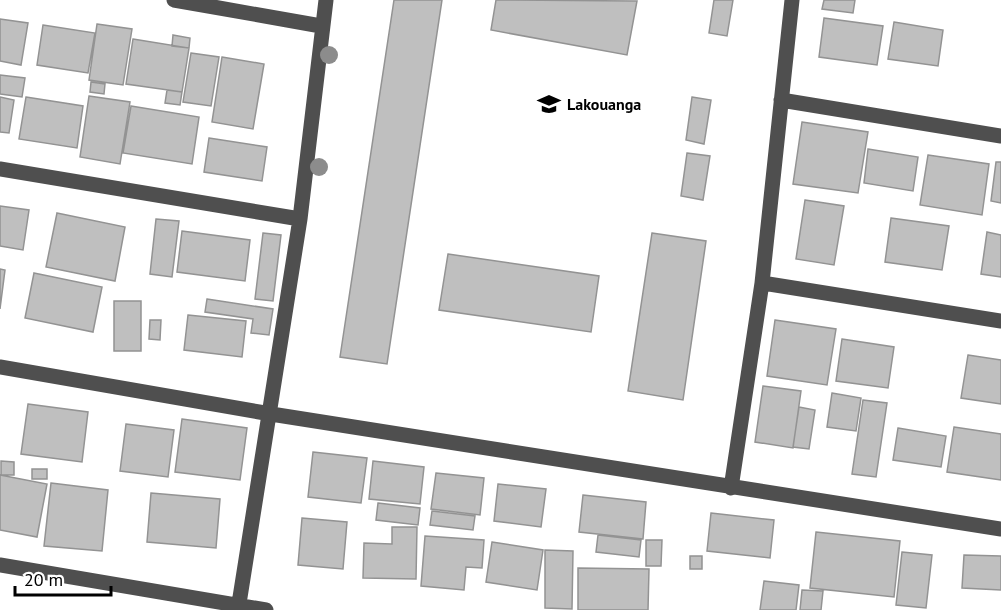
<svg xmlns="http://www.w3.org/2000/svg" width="1001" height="610" font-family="'PT Sans',sans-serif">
	<rect width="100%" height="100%" fill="#fff"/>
	<path fill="#bfbfbf" stroke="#939393" stroke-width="1.5" d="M394,0h48l-55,364 -47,-7z
		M496,0l141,1 -10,54 -136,-25z
		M714,0h19l-6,36 -18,-3z
		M824,0h31l-2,13 -31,-4z
		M824,18l59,8 -6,39 -58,-8z
		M0,19l28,4 -7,42 -21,-4z
		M894,22l49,8 -5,36 -50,-7z
		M97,24l35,5 -9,56 -34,-5z
		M43,25l52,8 -7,40 -51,-8z
		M173,35l17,3 -1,10 -17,-2z
		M133,39l56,9 -7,44 -56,-8z
		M191,53l28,4 -8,49 -28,-4z
		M222,57l42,7 -11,65 -41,-7z
		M0,75l25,3 -3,19 -22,-3z
		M91,82l14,2 -1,10 -14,-2z
		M167,90l15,2 -2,13 -15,-2z
		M89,96l41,6 -10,62 -40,-7z
		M0,97l14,3 -5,33 -9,-1z
		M26,97l57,9 -6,42 -58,-9z
		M692,97l19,3 -7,44 -18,-4z
		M131,106l68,11 -7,47 -69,-11z
		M802,122l66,10 -10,61 -65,-9z
		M209,138l58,9 -5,34 -58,-9z
		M868,149l50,8 -5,34 -49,-8z
		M687,153l23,3 -7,44 -22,-4z
		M928,155l61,9 -7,51 -62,-10z
		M996,162h5v41l-10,-2z
		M805,200l39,6 -10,59 -38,-6z
		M0,206l29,4 -6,40 -23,-4z
		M57,213l68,14 -10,54 -69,-14z
		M891,218l58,8 -7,44 -57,-8z
		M156,219l23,2 -7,56 -22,-3z
		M182,231l68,9 -5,41 -68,-9z
		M987,232l14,3v42l-20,-3z
		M263,233l18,2 -8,66 -18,-2z
		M652,233l54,8 -23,159 -55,-9z
		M448,254l151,22 -8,56 -152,-22z
		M0,269l5,1 -5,39z
		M34,273l68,14 -9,45 -68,-14z
		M207,299l66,10 -4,26 -18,-2 2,-14 -48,-7z
		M114,301h27v50h-27z
		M188,315l58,6 -4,36 -58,-7z
		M150,320h11l-1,20 -11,-1z
		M775,320l61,9 -9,56 -60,-9z
		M842,339l52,8 -6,41 -52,-7z
		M968,355l33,5v44l-40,-6z
		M763,386l38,5 -8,57 -38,-6z
		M832,393l29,5 -5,33 -29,-4z
		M863,400l24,3 -11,74 -24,-3z
		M28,404l60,8 -6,50 -61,-8z
		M799,407l16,3 -6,39 -16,-2z
		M182,419l65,9 -7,52 -65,-8z
		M126,424l48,6 -6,47 -48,-6z
		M954,427l47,7v46l-54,-8z
		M898,428l48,8 -5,31 -48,-7z
		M313,452l54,6 -6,45 -53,-6z
		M1,461l13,1v13h-13z
		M373,461l51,6 -4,37 -51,-5z
		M32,469h15v10h-15z
		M436,473l48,5 -4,37 -49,-6z
		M0,475l47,9 -10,53 -37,-7z
		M51,483l57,7 -6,61 -58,-5z
		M498,484l48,5 -5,38 -47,-6z
		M151,493l69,6 -4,49 -69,-6z
		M583,495l63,7 -3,37 -64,-7z
		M378,503l42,5 -2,17 -42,-5z
		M432,511l43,5 -2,14 -43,-5z
		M711,513l63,7 -4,38 -63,-7z
		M302,518l45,4 -4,47 -45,-4z
		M392,527h25l-1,52 -53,-1 1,-35 28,1z
		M816,532l84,9 -6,56 -84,-9z
		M598,535l43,5 -2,17 -43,-5z
		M425,536l59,4 -2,28 -16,-1 -2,23 -43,-4z
		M646,540h16l-1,26h-15z
		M492,542l51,8 -6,40 -51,-8z
		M545,550l28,1 -1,58 -27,-1z
		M902,552l30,3 -6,53 -30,-3z
		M964,555l37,1v34l-39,-2z
		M690,556h12v13h-12z
		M578,568l71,1 -1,41h-70z
		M764,581l35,4 -3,25h-36z
		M802,590l21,1 -2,19h-21z"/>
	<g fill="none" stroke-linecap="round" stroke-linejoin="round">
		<path stroke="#4f4f4f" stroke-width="15" d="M174,0l147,26
			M781,100l220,36
			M0,169l300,50
			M762,283l239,38
			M0,367l271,47 730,115
			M731,488l31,-205 30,-283
			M0,565l266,45
			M238,610l62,-391 26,-219"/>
	</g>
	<g fill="#8c8c8c">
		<circle cx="329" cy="55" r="9"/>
		<circle cx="319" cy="167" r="9"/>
	</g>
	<defs>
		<g id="school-bare" transform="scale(1.8)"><path d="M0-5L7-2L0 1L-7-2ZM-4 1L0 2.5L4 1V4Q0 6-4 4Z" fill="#000" stroke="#fff" stroke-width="2.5" paint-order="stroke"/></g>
	</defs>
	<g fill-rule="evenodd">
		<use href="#school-bare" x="549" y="104"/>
	</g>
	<g text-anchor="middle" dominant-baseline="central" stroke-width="4.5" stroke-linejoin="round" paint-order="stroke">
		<g font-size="16" font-weight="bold" fill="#000" stroke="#fff" text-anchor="start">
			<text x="567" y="104">Lakouanga</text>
		</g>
	</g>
	<path d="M15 586v9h96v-9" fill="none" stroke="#000000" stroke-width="3"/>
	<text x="24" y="586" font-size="18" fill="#000000" stroke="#ffffff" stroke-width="4.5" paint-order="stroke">20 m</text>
</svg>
